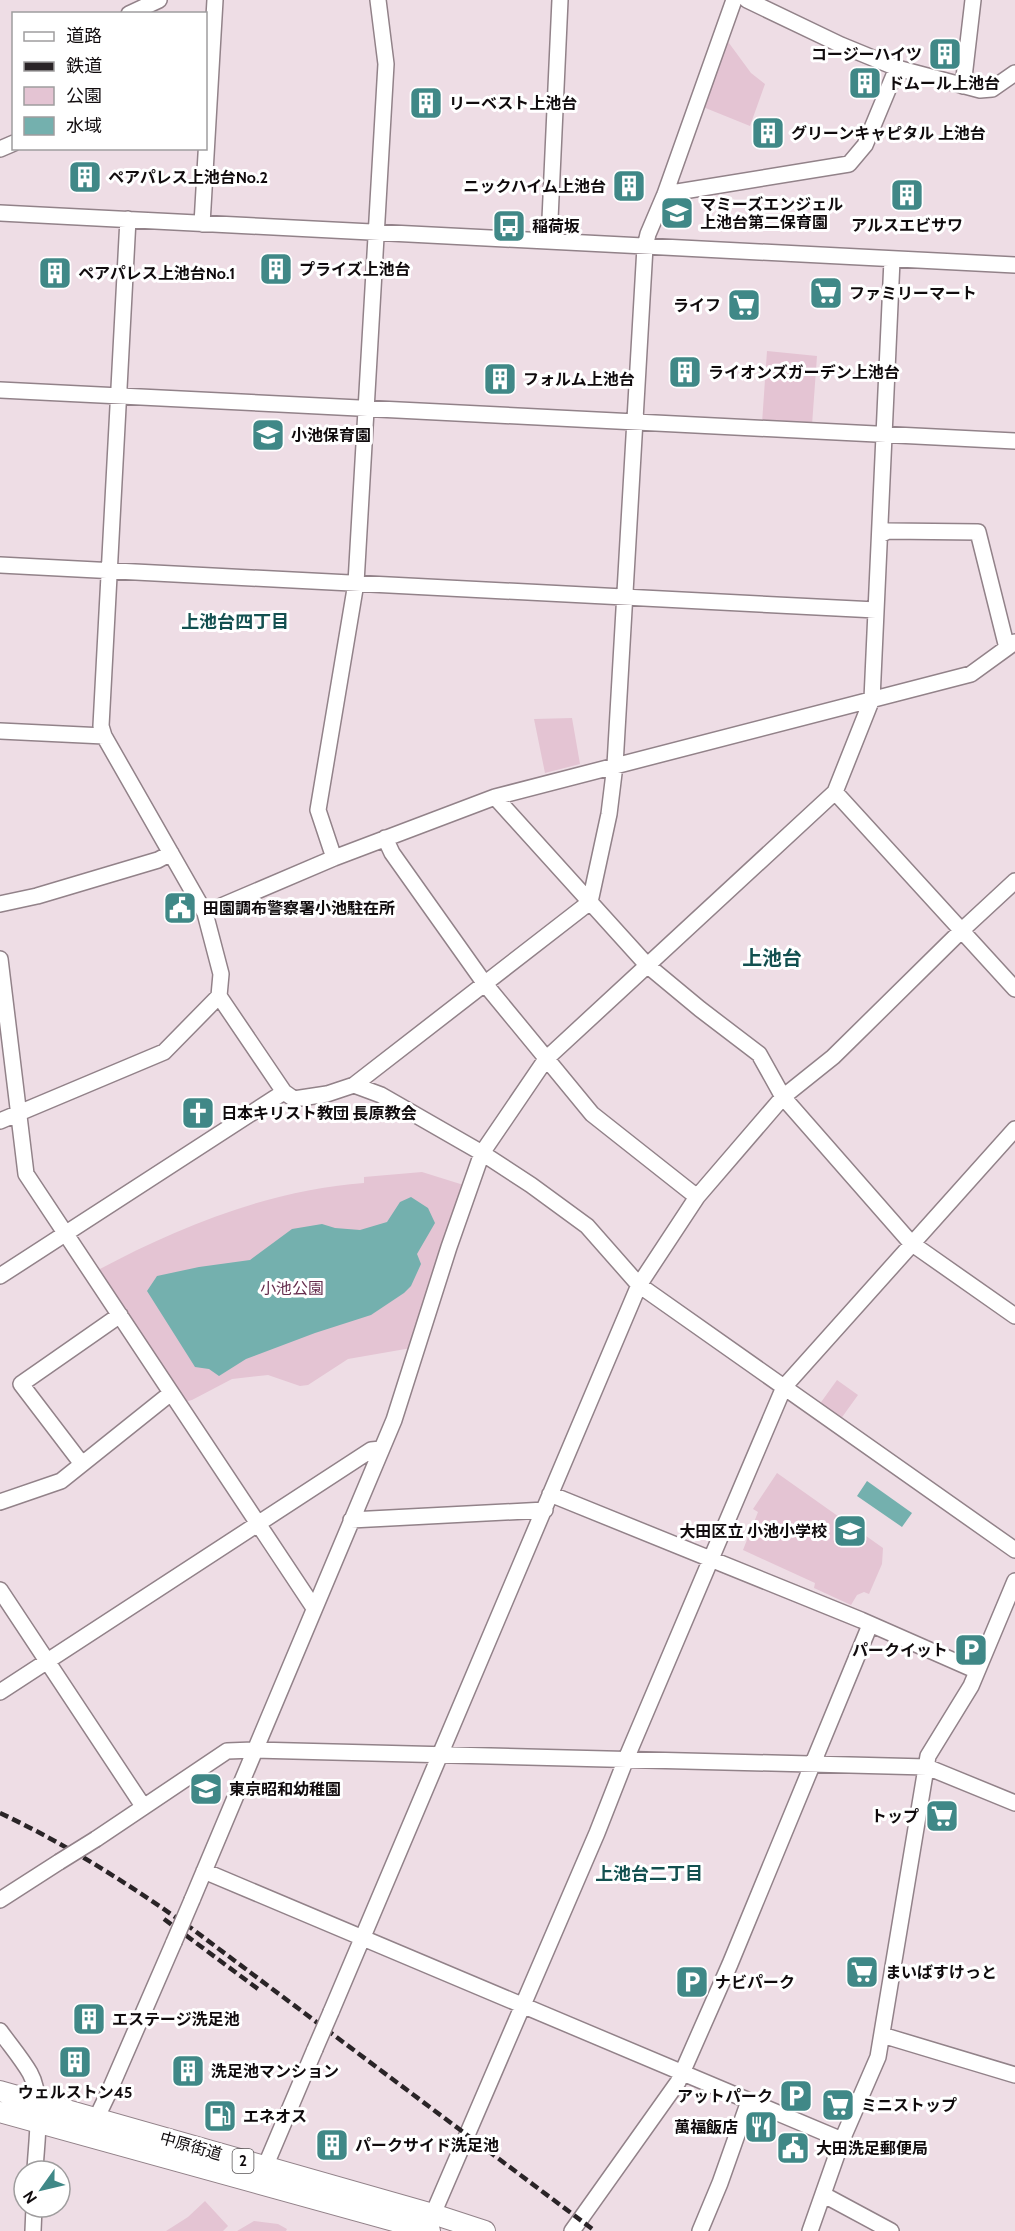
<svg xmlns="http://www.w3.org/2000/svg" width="1015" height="2231" font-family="Cabin,'Noto Sans JP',sans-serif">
	<rect width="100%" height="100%" fill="#eedde5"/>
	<path fill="#e4c4d3" d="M726,39l25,34 14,11 -15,42 -47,-19z
		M767,351l50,5 -5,69 -50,-2z
		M572,718l8,46 -35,9 -11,-54z
		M422,1172l48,15 -53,160 -69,12 -40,26 -8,1 -32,-11 -36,4 -40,21 -8,2 -86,-132c82,-44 172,-80 266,-87v-6z
		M837,1380l21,15 -18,25 -21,-15z
		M777,1473l106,75 -1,16 -13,30 -5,-2 -7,3 -6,10 -37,-17 1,-5 -72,-33 15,-38 -5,-3z
		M205,2201l23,25 -5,5h-57l22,-14z
		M254,2221l24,3 9,5 -1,2h-49z"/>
	<path fill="#74b0ae" d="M411,1197l17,11 7,15 -18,31 4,10 -10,22 -7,7 -33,22 -56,18 -69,26 -27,17 -10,-7 -14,-2 -48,-76 10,-15 42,-9 51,-7 42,-31 30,-5 13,4 25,2 27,-8 13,-20z
		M867,1481l45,32 -10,14 -45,-31z"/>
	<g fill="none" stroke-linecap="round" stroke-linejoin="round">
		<g stroke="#928289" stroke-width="18">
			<path id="minor" d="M747,0l94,45 56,23 83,22 12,-1 23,-16
				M129,14l30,-14
				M963,86l10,-86
				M0,149l14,-6
				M665,194l184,-30 16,-19 32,-77
				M0,213l1015,52
				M202,224l13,-224
				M549,241l11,-241
				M0,390l1015,51
				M880,535l8,-4 90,1 29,116
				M0,565l876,45
				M0,731l104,5
				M835,792l180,197
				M495,797l152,168 53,44 59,45 24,43 128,146 104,73
				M385,838l7,15 93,131 107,130 105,83
				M334,858l-16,-48 38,-227 30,-519 -8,-64
				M0,904l37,-8 121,-36 13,-7
				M205,913l129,-55 161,-61 476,-123 44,-32
				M0,959l26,215 288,434
				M219,996l65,96 10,7 33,-5 27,-9 236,-183 19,-88 6,-49 30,-518 3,-13 17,-40 69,-194
				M354,1085l27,10 101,58 49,32 56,41 52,59 376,265
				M0,1121l164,-69 55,-56 2,-22 -16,-61 -101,-177 -3,-10 27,-507
				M0,1276l284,-184
				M82,1464l-61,-80 99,-69
				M550,1494l311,126 116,51
				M0,1502l61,-21 110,-88
				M351,1520l194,-10
				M0,1590l143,216
				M0,1692l371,-242 10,-1
				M96,1839l131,-88 27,-1 673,17 88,36
				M204,1871l638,269
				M0,1900l59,-38
				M192,1900l202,-480 55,-173 33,-94 64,-94 289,-267 37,-93 20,-439
				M331,2012l308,-727 58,-88 86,-100 50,-40 128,-126 54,-50
				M0,2031c10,14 22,28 30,42 14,25 6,70 5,98
				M882,2035l133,40
				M88,2125l8,-6 12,-25 66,-152
				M265,2167l50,-118
				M824,2195l67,36
				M433,2214l164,-381 29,-74 158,-372 231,-258
				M33,2231l1,-24
				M572,2231l106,-149 52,-118 140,-339
				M700,2231l20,-48 29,-82
				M810,2231l32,-91 36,-83 50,-301 43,-70 44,-105"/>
		</g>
		<g stroke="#928289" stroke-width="22">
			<path id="major" d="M0,2091l433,123 52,17
				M0,2112l430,119"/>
		</g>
		<use href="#minor" stroke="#fff" stroke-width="15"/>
		<use href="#major" stroke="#fff" stroke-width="20"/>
		<path stroke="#2a2427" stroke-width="4.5" stroke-dasharray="9 4.5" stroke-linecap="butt" d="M0,1813c68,32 130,72 191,115l404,303
			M164,1919l94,70"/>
		<g stroke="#928289" stroke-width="18" stroke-linecap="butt">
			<path id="minor-bridge" d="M59,1862l37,-23
				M174,1942l18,-42
				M315,2049l16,-37"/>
		</g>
		<use href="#minor-bridge" stroke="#fff" stroke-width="15"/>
	</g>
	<defs>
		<g id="building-square" transform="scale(1.725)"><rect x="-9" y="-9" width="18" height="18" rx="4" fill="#408887" stroke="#fff"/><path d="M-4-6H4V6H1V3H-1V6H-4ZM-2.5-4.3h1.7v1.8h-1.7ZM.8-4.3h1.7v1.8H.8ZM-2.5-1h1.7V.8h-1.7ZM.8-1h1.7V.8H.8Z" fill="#fff"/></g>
		<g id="school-square" transform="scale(1.725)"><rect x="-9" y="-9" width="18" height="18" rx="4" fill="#408887" stroke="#fff"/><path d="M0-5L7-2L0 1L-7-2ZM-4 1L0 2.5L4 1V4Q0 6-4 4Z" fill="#fff"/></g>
		<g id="bus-square" transform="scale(1.725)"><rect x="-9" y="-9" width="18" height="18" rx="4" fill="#408887" stroke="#fff"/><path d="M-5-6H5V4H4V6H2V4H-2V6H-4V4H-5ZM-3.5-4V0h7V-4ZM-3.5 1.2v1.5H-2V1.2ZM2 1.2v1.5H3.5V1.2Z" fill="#fff"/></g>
		<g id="supermarket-square" transform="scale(1.725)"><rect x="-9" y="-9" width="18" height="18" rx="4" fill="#408887" stroke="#fff"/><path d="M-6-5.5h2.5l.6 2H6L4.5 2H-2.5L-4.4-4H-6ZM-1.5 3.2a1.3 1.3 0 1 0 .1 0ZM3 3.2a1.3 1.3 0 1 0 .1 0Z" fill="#fff"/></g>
		<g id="civic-square" transform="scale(1.725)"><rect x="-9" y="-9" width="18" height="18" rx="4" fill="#408887" stroke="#fff"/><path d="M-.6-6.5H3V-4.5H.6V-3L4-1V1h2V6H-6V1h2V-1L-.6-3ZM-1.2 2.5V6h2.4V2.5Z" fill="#fff"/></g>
		<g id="church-square" transform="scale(1.725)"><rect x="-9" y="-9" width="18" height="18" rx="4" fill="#408887" stroke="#fff"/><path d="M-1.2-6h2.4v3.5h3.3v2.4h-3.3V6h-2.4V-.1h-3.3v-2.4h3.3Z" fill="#fff"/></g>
		<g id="parking-square" transform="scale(1.725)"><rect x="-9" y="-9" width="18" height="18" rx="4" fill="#408887" stroke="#fff"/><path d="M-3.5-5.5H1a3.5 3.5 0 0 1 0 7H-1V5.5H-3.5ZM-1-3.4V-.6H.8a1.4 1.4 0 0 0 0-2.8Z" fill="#fff"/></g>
		<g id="fuel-square" transform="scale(1.725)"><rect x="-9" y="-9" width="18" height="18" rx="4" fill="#408887" stroke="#fff"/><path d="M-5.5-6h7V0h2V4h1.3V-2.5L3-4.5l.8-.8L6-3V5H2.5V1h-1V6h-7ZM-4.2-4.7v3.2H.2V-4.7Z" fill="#fff"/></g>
		<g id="restaurant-square" transform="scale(1.725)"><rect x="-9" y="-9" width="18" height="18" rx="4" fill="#408887" stroke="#fff"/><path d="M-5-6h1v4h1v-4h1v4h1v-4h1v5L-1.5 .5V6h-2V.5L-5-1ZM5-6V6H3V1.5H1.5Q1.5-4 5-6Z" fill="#fff"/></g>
	</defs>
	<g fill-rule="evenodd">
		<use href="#building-square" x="945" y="54"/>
		<use href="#building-square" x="865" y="83"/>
		<use href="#building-square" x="426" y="103"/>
		<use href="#building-square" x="768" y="133"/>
		<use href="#building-square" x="85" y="177"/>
		<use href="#building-square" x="629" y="186"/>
		<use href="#building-square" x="907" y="195"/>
		<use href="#school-square" x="677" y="213"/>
		<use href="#bus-square" x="509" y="226"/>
		<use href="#building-square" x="276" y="269"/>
		<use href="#building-square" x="55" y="273"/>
		<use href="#supermarket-square" x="826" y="293"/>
		<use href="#supermarket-square" x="744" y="305"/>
		<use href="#building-square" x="685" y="372"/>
		<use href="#building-square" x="500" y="379"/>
		<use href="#school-square" x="268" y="435"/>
		<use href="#civic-square" x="180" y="908"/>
		<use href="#church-square" x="198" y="1113"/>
		<use href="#school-square" x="850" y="1531"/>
		<use href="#parking-square" x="971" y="1650"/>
		<use href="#school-square" x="206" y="1789"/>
		<use href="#supermarket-square" x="942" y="1816"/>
		<use href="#supermarket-square" x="862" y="1972"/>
		<use href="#parking-square" x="692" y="1982"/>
		<use href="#building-square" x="89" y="2019"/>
		<use href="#building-square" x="75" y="2062"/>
		<use href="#building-square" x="188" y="2071"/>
		<use href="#parking-square" x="796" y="2096"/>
		<use href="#supermarket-square" x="838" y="2105"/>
		<use href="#fuel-square" x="220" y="2116"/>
		<use href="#restaurant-square" x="761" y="2127"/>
		<use href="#building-square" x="332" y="2145"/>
		<use href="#civic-square" x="793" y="2148"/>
	</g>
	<g text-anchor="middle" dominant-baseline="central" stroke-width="6" stroke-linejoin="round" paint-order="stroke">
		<rect fill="#fff" stroke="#585456" stroke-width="1.5" x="232.5" y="2149" width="21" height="24" rx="4.5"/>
		<g font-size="15" font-weight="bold" fill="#100b0d">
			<text x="243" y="2161">2</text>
		</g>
		<g font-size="16" font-weight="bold" fill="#100b0d" stroke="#fff" text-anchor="start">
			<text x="922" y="54" text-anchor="end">コージーハイツ</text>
			<text x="888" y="83">ドムール上池台</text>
			<text x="449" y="103">リーベスト上池台</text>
			<text x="791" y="133">グリーンキャピタル 上池台</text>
			<text x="108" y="177">ペアパレス上池台No.2</text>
			<text x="606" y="186" text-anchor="end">ニックハイム上池台</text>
			<text x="700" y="204">マミーズエンジェル<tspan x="700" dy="18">上池台第二保育園</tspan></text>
			<text x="907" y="225" text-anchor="middle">アルスエビサワ</text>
			<text x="532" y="226">稲荷坂</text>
			<text x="299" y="269">プライズ上池台</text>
			<text x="78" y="273">ペアパレス上池台No.1</text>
			<text x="849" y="293">ファミリーマート</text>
			<text x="721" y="305" text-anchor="end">ライフ</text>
			<text x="708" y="372">ライオンズガーデン上池台</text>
			<text x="523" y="379">フォルム上池台</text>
			<text x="291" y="435">小池保育園</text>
			<text x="203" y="908">田園調布警察署小池駐在所</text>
			<text x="221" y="1113">日本キリスト教団 長原教会</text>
			<text x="827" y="1531" text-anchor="end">大田区立 小池小学校</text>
			<text x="948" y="1650" text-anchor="end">パークイット</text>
			<text x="229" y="1789">東京昭和幼稚園</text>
			<text x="919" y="1816" text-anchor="end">トップ</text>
			<text x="885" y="1972">まいばすけっと</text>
			<text x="715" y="1982">ナビパーク</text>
			<text x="112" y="2019">エステージ洗足池</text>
			<text x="211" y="2071">洗足池マンション</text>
			<text x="75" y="2092" text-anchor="middle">ウェルストン45</text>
			<text x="773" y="2096" text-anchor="end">アットパーク</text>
			<text x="861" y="2105">ミニストップ</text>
			<text x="243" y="2116">エネオス</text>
			<text x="738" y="2127" text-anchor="end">萬福飯店</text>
			<text x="355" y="2145">パークサイド洗足池</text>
			<text x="816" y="2148">大田洗足郵便局</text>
		</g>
		<g font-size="16" fill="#662d4d" stroke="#fff">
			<text x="292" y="1288">小池公園</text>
		</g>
		<g font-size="16" fill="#100b0d" stroke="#fff">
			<text transform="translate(191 2146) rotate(16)">中原街道</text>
		</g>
		<g font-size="18" font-weight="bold" fill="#135050" stroke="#fff">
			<text x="235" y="622">上池台四丁目</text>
			<text x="649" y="1874">上池台二丁目</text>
		</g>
		<g font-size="20" font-weight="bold" fill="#135050" stroke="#fff">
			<text x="772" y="958">上池台</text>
		</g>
	</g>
	<rect x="12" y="12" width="195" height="138" fill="#ffffff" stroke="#9f9d9e" stroke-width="1.5"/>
	<rect x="24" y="32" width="30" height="9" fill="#ffffff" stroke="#9f9d9e" stroke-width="1.5"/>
	<text x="66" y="42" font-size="18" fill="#100b0d">道路</text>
	<rect x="24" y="62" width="30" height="9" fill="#2a2427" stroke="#9f9d9e" stroke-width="1.5"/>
	<text x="66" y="72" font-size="18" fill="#100b0d">鉄道</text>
	<rect x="24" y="87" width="30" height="18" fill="#e4c4d3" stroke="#9f9d9e" stroke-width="1.5"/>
	<text x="66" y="102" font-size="18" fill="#100b0d">公園</text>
	<rect x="24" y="117" width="30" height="18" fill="#74b0ae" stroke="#9f9d9e" stroke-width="1.5"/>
	<text x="66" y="132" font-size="18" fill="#100b0d">水域</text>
	<g transform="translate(42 2189) rotate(236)"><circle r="28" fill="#ffffff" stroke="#9f9d9e" stroke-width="1.5"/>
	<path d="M0-4.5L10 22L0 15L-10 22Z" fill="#408887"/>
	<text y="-9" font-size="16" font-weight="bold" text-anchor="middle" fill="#100b0d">N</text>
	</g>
</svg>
